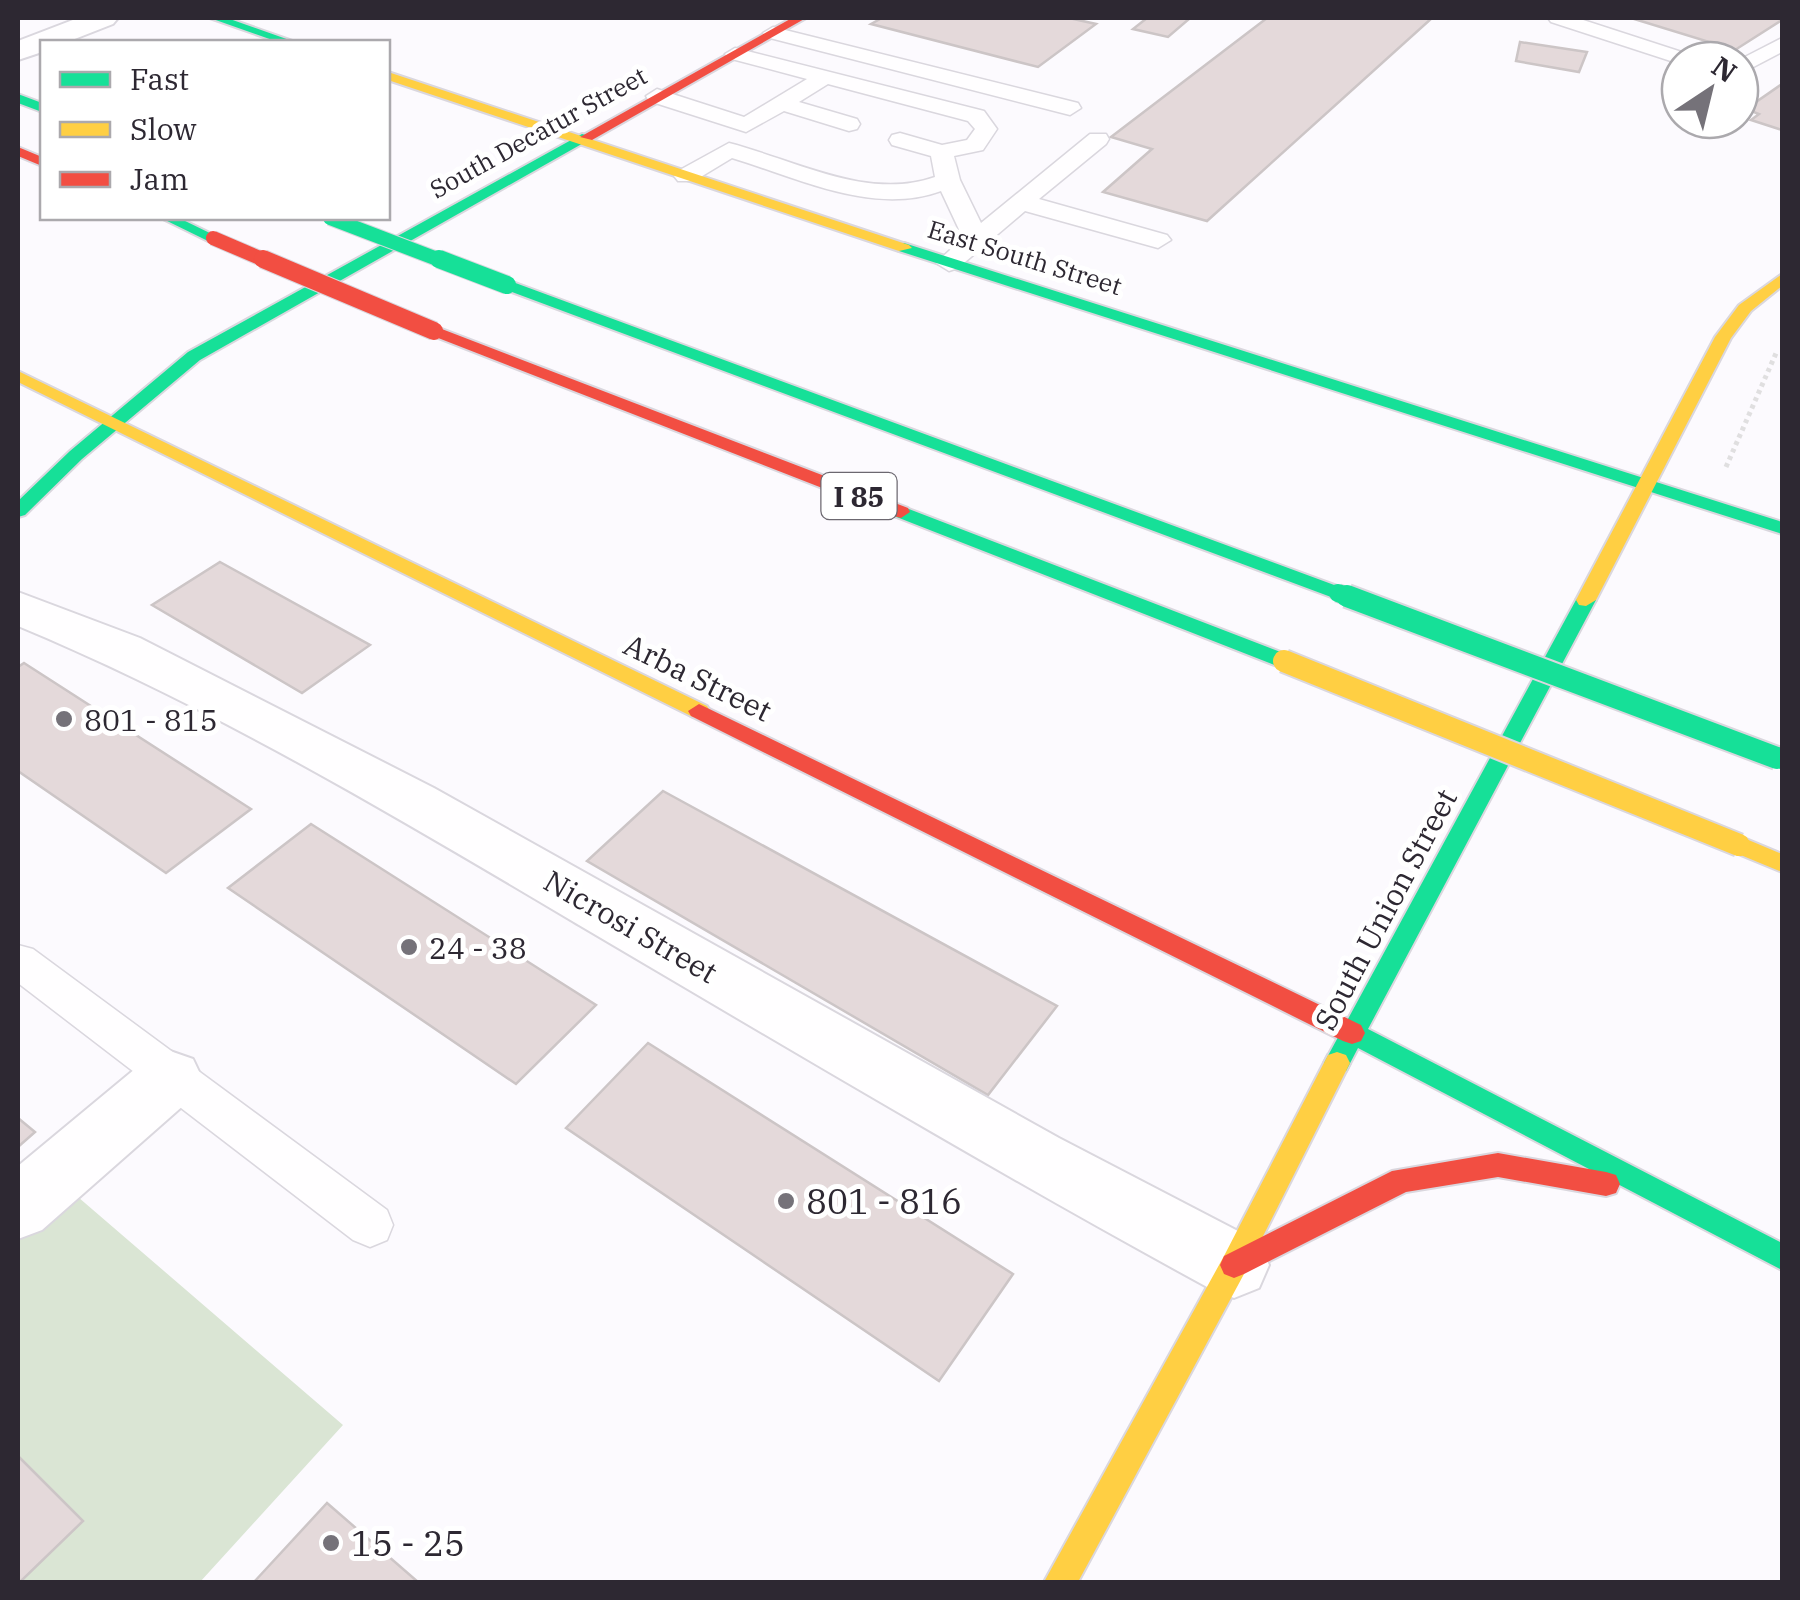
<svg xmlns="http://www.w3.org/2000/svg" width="1800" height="1600" font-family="'IBM Plex Serif',serif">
	<rect width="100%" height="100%" fill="#fcfafe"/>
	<path fill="#dae5d4" d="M71,1191l272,234 -143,157h-182v-7l58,-60 -58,-59v-220z"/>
	<path fill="#e4d9da" stroke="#ccc5c6" stroke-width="2.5" d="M882,18h187l27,6 -58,43 -167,-43z
		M1147,18h37l5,1 -21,18 -35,-8z
		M1267,18h165l-225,203 -104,-29 49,-43 -41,-12z
		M1631,18h151v2l-47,30z
		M1520,42l67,10 -8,20 -63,-11z
		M1782,84v46l-31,-10 8,-6 -13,-5z
		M220,562l150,83 -68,48 -150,-88z
		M24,663l227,146 -85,64 -148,-102v-104z
		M663,791l394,215 -69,89 -401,-234z
		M311,824l285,181 -80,79 -288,-196z
		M648,1043l365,231 -74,107 -373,-253z
		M18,1118l17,14 -17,15z
		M18,1456l65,65 -63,61h-2z
		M327,1503l91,79h-164z"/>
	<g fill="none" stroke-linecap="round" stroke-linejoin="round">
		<g stroke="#dad7de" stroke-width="3">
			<path id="lane" d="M1548,18h29l117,38 4,4h-18v4l-129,-42z
				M773,27l305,76 3,5 -11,7 -304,-78 -3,-4z
				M1782,38v14l-42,22 -1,-14z
				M735,48l249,63 13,18 -14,21 -29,6 6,24 21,43 109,-89h16l3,5 -3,5 -67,55 128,36 4,5 -13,8 -133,-37 -67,57 -9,3 -13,-8 27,-25 -22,-47c-68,25 -143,-13 -209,-33l-38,23h-16l-4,-5 4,-5 51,-28c66,17 139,58 206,34l-4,-21 -39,-11 -3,-5 3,-5 8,-2 42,12 25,-5 8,-11 -7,-8 -140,-37 -29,18 58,17 3,5 -3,5 -8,2 -65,-20 -38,21 -97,-31 -3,-5 11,-7 87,28 63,-38 -79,-21 -3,-4z
				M18,945l15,4 354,261 6,15 -6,15 -17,7 -17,-7 -335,-257z"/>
		</g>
		<g stroke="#dad7de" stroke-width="4">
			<path id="street" d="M78,18h40l-5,6 -46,18h-25v10l-24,8v-19z
				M18,592l122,46 294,150 625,350 200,104 10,23 -10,23 -25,10 -25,-10c-213,-116 -421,-240 -630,-363 -182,-108 -366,-218 -561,-299z
				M170,1051l23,8 9,19 -9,19 -151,133 -24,9v-73l129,-107z"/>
		</g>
		<g stroke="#dad7de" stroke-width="4">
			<path id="fast" d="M210,18h17l68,24h-17z
				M18,94l24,9v9l-24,-9z
				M582,134l12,3 -394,223 -118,99 -57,56 -7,2v-16l52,-50 118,-99z
				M161,218h18l41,20 -12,3z
				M904,243l878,279v12l-883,-283v-6z
				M507,280l838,309 3,4 -10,6 -7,-2 -830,-309v-6z
				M901,506l390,150 3,5 -10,7 -7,-2 -383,-150 -2,-4z
				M1586,594l10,6 -228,429 414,214v27l-424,-222 -12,23 -9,3 -9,-3 -4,-8 252,-463z"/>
		</g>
		<g stroke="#dad7de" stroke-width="4">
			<path id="slow" d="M388,72l521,173 3,3 -13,3 -511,-171z
				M1782,274v12l-31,25 -20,27 -135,262 -10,6 -7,-1 -3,-5 139,-263 24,-32z
				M18,371l689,335 3,5 -11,7 -8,-2 -673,-334z
				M1739,836l43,18v18l-51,-21 -4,-6 4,-6z
				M1337,1052l9,3 4,8 -106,211 -166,308h-34l180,-326 104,-201z"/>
		</g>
		<g stroke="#dad7de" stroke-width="4">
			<path id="jam" d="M792,18h14l-214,122 -12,-3z
				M18,147l24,10v9l-24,-10z
				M434,326l474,182 2,4 -9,6 -7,-2 -466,-182v-6z
				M699,704l662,321 4,8 -4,8 -9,3 -9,-3 -652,-325 -3,-5z
				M1498,1153l108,19 10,3 4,9 -4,9 -10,3 -108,-19 -92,15 -162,82 -10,4 -10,-4 -4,-9 4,-9 168,-85z"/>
		</g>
		<path stroke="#e0dfe0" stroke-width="5" stroke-dasharray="4 4" stroke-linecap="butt" d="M1726,467l51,-116"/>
		<use href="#lane" fill="#fffeff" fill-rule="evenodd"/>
		<use href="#street" fill="#fffeff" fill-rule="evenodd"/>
		<use href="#fast" fill="#16e098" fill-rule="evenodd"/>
		<use href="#slow" fill="#ffcf43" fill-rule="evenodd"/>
		<use href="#jam" fill="#f24e42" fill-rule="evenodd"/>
		<g stroke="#dad7de" stroke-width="16" stroke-linecap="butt">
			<path id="fast-bridge-far2" d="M330,218l115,44"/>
		</g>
		<g stroke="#dad7de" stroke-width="20" stroke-linecap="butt">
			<path id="fast-bridge-far1" d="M439,259l68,26
				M1338,593l16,6"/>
		</g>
		<g stroke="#dad7de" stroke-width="26" stroke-linecap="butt">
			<path id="fast-bridge" d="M1347,596l430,162"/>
		</g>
		<g stroke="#dad7de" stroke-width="26" stroke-linecap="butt">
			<path id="slow-bridge" d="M1284,661l455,184"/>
		</g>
		<g stroke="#dad7de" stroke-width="16" stroke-linecap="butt">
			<path id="jam-bridge-far1" d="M213,238l56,24"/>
		</g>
		<g stroke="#dad7de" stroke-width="20" stroke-linecap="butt">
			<path id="jam-bridge" d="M263,259l171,72"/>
		</g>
		<use href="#fast-bridge-far2" stroke="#16e098" stroke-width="14"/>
		<use href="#fast-bridge-far1" stroke="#16e098" stroke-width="18"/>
		<use href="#fast-bridge" stroke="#16e098" stroke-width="22"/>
		<use href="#slow-bridge" stroke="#ffcf43" stroke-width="22"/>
		<use href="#jam-bridge-far1" stroke="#f24e42" stroke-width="14"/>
		<use href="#jam-bridge" stroke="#f24e42" stroke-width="18"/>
	</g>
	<g fill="#757279" stroke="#fff" stroke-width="4">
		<circle cx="64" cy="719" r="10"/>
		<circle cx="409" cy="947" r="10"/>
		<circle cx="786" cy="1201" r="10"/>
		<circle cx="331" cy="1543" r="10"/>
	</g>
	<g text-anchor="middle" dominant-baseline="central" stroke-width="10" stroke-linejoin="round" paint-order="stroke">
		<g font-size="25" fill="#2d2832" stroke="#fff">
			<text transform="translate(538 132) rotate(-29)">South Decatur Street</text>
			<text transform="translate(1025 257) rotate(17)">East South Street</text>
		</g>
		<rect fill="#fff" stroke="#6c6870" stroke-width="2.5" x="821.5" y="473" width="75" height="46" rx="8"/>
		<g font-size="28" font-weight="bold" fill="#2d2832">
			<text x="859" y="496">I 85</text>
		</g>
		<g font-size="30" fill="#2d2832" stroke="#fff">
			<text transform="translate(698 677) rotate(26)">Arba Street</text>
			<text transform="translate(1385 909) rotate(-62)">South Union Street</text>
			<text transform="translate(631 926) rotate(30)">Nicrosi Street</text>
		</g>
		<g font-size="30" fill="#2d2832" stroke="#fff" text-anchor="start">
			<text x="84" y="719">801 - 815</text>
			<text x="429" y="947">24 - 38</text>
		</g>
		<g font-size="35" fill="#2d2832" stroke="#fff" text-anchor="start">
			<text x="806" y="1201">801 - 816</text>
			<text x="351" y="1543">15 - 25</text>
		</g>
	</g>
	<rect width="1800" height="1600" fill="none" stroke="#2d2832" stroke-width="40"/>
	<rect x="40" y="40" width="350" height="180" fill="#ffffff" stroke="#aba9ad" stroke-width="2.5"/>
	<rect x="60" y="72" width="50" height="15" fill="#16e098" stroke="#aba9ad" stroke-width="2.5"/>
	<text x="130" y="90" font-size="30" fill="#2d2832">Fast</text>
	<rect x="60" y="122" width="50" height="15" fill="#ffcf43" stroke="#aba9ad" stroke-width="2.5"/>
	<text x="130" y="140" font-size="30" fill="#2d2832">Slow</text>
	<rect x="60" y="172" width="50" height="15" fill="#f24e42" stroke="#aba9ad" stroke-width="2.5"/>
	<text x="130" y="190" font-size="30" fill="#2d2832">Jam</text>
	<g transform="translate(1710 90) rotate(35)"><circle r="48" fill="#ffffff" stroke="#aba9ad" stroke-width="2.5"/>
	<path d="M0-8L18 38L0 25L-18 38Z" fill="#757279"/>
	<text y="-15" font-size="28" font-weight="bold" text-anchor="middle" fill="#2d2832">N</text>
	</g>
</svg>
